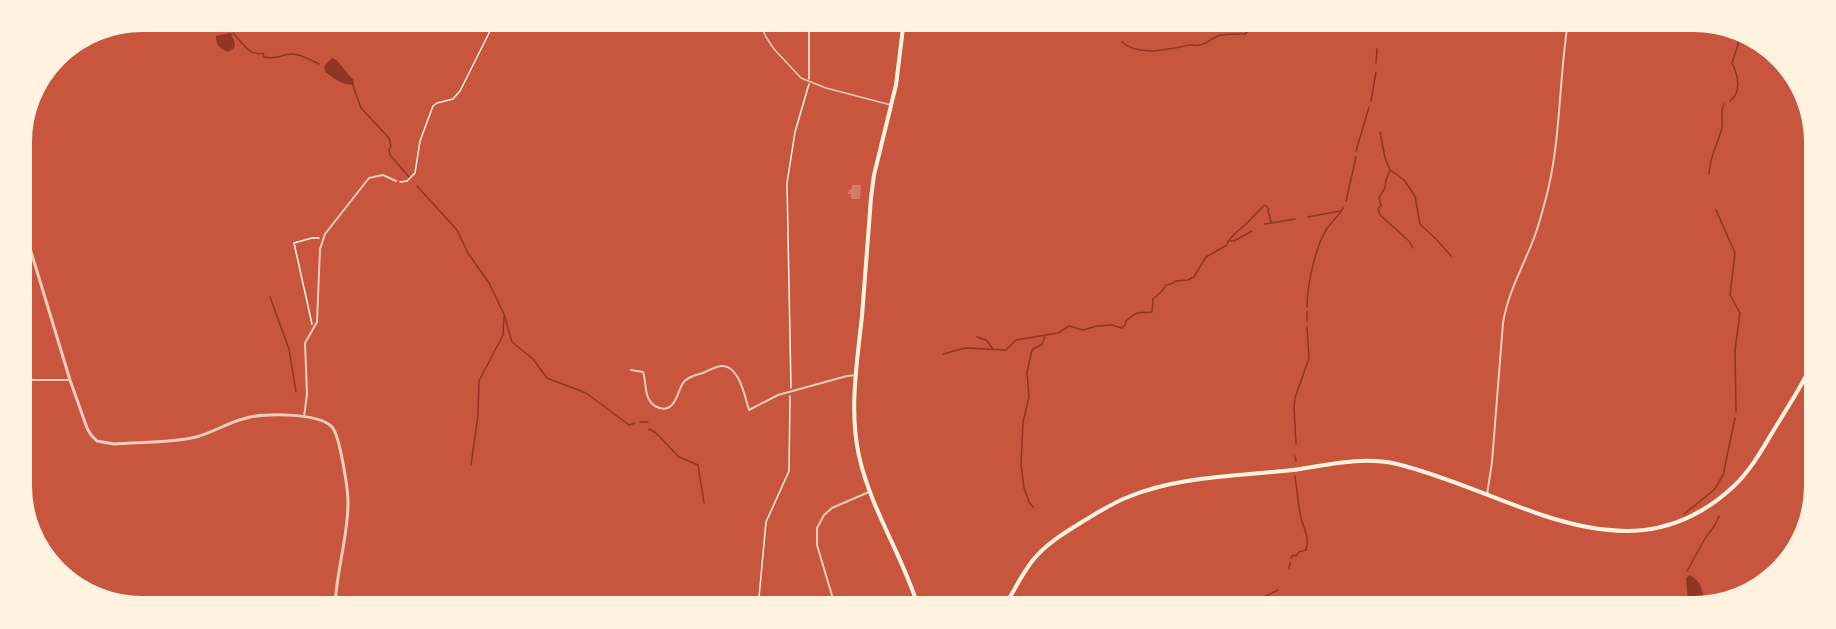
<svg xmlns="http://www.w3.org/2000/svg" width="1836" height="629" font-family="Overpass,sans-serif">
	<rect width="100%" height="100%" fill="#c8553d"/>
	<path fill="#8f3625" d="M231,33l4,11 -1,4 -6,4c-8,-4 -12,-6 -12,-16z
		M332,58c9,3 13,15 21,21l1,5c-10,3 -21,-7 -29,-12l-1,-6z
		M1689,575c14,5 17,24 11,36l-15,-1 3,-9 -2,-22z"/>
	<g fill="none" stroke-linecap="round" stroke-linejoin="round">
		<path stroke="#8f3625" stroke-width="1.5" d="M1357,21l17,6 2,-1 1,-5
			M233,33c9,9 17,24 30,20l1,4c16,3 16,-3 28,-3 9,0 18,6 27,10
			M1122,42c15,15 50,7 68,3 3,0 7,1 10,0 7,-1 13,-8 21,-10 8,-1 16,-1 24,-1l3,-3 22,-4 18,-6 14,2 21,-2
			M1376,63l1,-14
			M352,83l9,25 28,30 2,8 -2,4 1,5 19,22
			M1371,101l5,-29
			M1730,101c12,-9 8,-26 2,-38l6,-18v-15
			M1380,132l5,26 5,12 14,10 11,16 5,28 17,16 14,16
			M1356,151l13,-44
			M1390,171l-4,9 -1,8 -6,10 2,7 -3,4 2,6 29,26 4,7
			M1709,174c1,-20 9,-29 13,-47 1,-8 -2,-15 2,-23
			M417,186l40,44 11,23 21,30 15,31 8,28 21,17 14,19 39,15 43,32 6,-2
			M1346,201l10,-44
			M1716,210l19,43 -5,42 10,18 -5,37 1,62
			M1308,217l32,-6
			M1265,224l30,-5
			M1229,241c4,-8 12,-12 18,-18 7,-6 11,-13 18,-18l4,4 -1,2 3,11
			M270,297l19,52 7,43
			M1307,307c0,-21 8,-59 19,-77 5,-8 13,-14 17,-22
			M1307,321v-9
			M977,337l9,3 8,10
			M943,354l22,-6 41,2 10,-10 42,-7 11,-7 14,4 14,-4 15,-1 10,3 3,-3 1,-4c14,-12 10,-7 26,-9l1,-13 9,-8 4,-6 5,-1 5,-3 12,-1 6,-3 12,-20 21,-12 1,-4h6l18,-10
			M640,422h8
			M649,429l7,4 23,24 19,8 6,38
			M1296,444l-2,-37 1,-9 14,-40 -2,-31
			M1295,456l1,5
			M471,465l7,-50 1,-34 24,-46 1,-19
			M1033,507l-4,-5 -5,-14 -3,-24 2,-42 6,-25 -2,-25 5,-22 10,-6 3,-7
			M1684,514l30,-24 9,-15 12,-57
			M1291,558l2,-3 3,1 3,-4 7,-2c4,-12 -2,-20 -5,-32 -3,-13 -4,-28 -6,-42
			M1289,568l1,-5
			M1687,571l19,-34 9,-12 4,-9
			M1264,597l14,-7"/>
	</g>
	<path fill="#d67c66" d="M852,185h9l-1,14h-9v-5h-3l1,-4h2z"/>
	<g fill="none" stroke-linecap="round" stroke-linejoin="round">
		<path stroke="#fff3e0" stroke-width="1.5" d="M506,19l5,3 5,-3
			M809,20v59
			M400,182l7,-1 8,-8 5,-32 13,-35 4,-3 16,-4 7,-8 32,-64 1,-8
			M312,324l-18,-81 18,-5h7
			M791,388l-4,-205 8,-51 14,-48
			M758,608l8,-86 23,-51 1,-75"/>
		<path stroke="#f1ccb7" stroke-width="1.5" d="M758,20l8,17 8,12 27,29 25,10 65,17"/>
		<path stroke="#f1ccb7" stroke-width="2" d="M19,342c9,11 5,26 13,38h37
			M631,370l12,2c4,11 0,26 12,34 20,11 22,-14 28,-23 4,-6 13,-8 20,-10 6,-3 12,-6 18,-7 18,-2 24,31 28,44l29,-15 69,-19 10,-1
			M304,417l3,-23 -2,-51 12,-21 3,-73 5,-15 44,-56 14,-3 13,6
			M1487,495l5,-33 11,-139c5,-31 20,-56 31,-85 6,-16 10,-32 14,-48 13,-56 11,-112 20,-168
			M836,609l-19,-64v-17l7,-13 8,-7 37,-16"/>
		<path stroke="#f1ccb7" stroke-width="3" d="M19,212l51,168 17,48 4,7 6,6 17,3c26,-2 57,-1 82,-7 16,-4 31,-14 47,-18 18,-6 75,-7 89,8 8,9 16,62 16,76 0,35 -12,69 -13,104"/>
		<path stroke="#fff3e0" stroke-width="4" d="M1003,609c10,-16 18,-34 30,-49 13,-16 31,-27 49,-38 15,-9 30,-19 46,-25 51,-21 111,-21 165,-27 35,-5 68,-14 104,-6 49,12 97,35 145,51 72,24 133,26 192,-29 17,-16 29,-38 41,-58 14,-22 27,-44 39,-66"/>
		<path stroke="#fff3e0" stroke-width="4" d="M904,20l-8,65 -22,90 -3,23c-3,39 -6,79 -9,118 -5,46 -13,95 -3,140 12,54 44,100 60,153"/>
	</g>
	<path d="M0 0H1836V629H0ZM142 28H1694A114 114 0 0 1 1808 142V486A114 114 0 0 1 1694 600H142A114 114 0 0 1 28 486V142A114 114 0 0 1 142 28Z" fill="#fff3e0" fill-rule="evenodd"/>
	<path fill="none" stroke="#fff3e0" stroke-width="8" d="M142 28H1694A114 114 0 0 1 1808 142V486A114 114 0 0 1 1694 600H142A114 114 0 0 1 28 486V142A114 114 0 0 1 142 28Z"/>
</svg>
